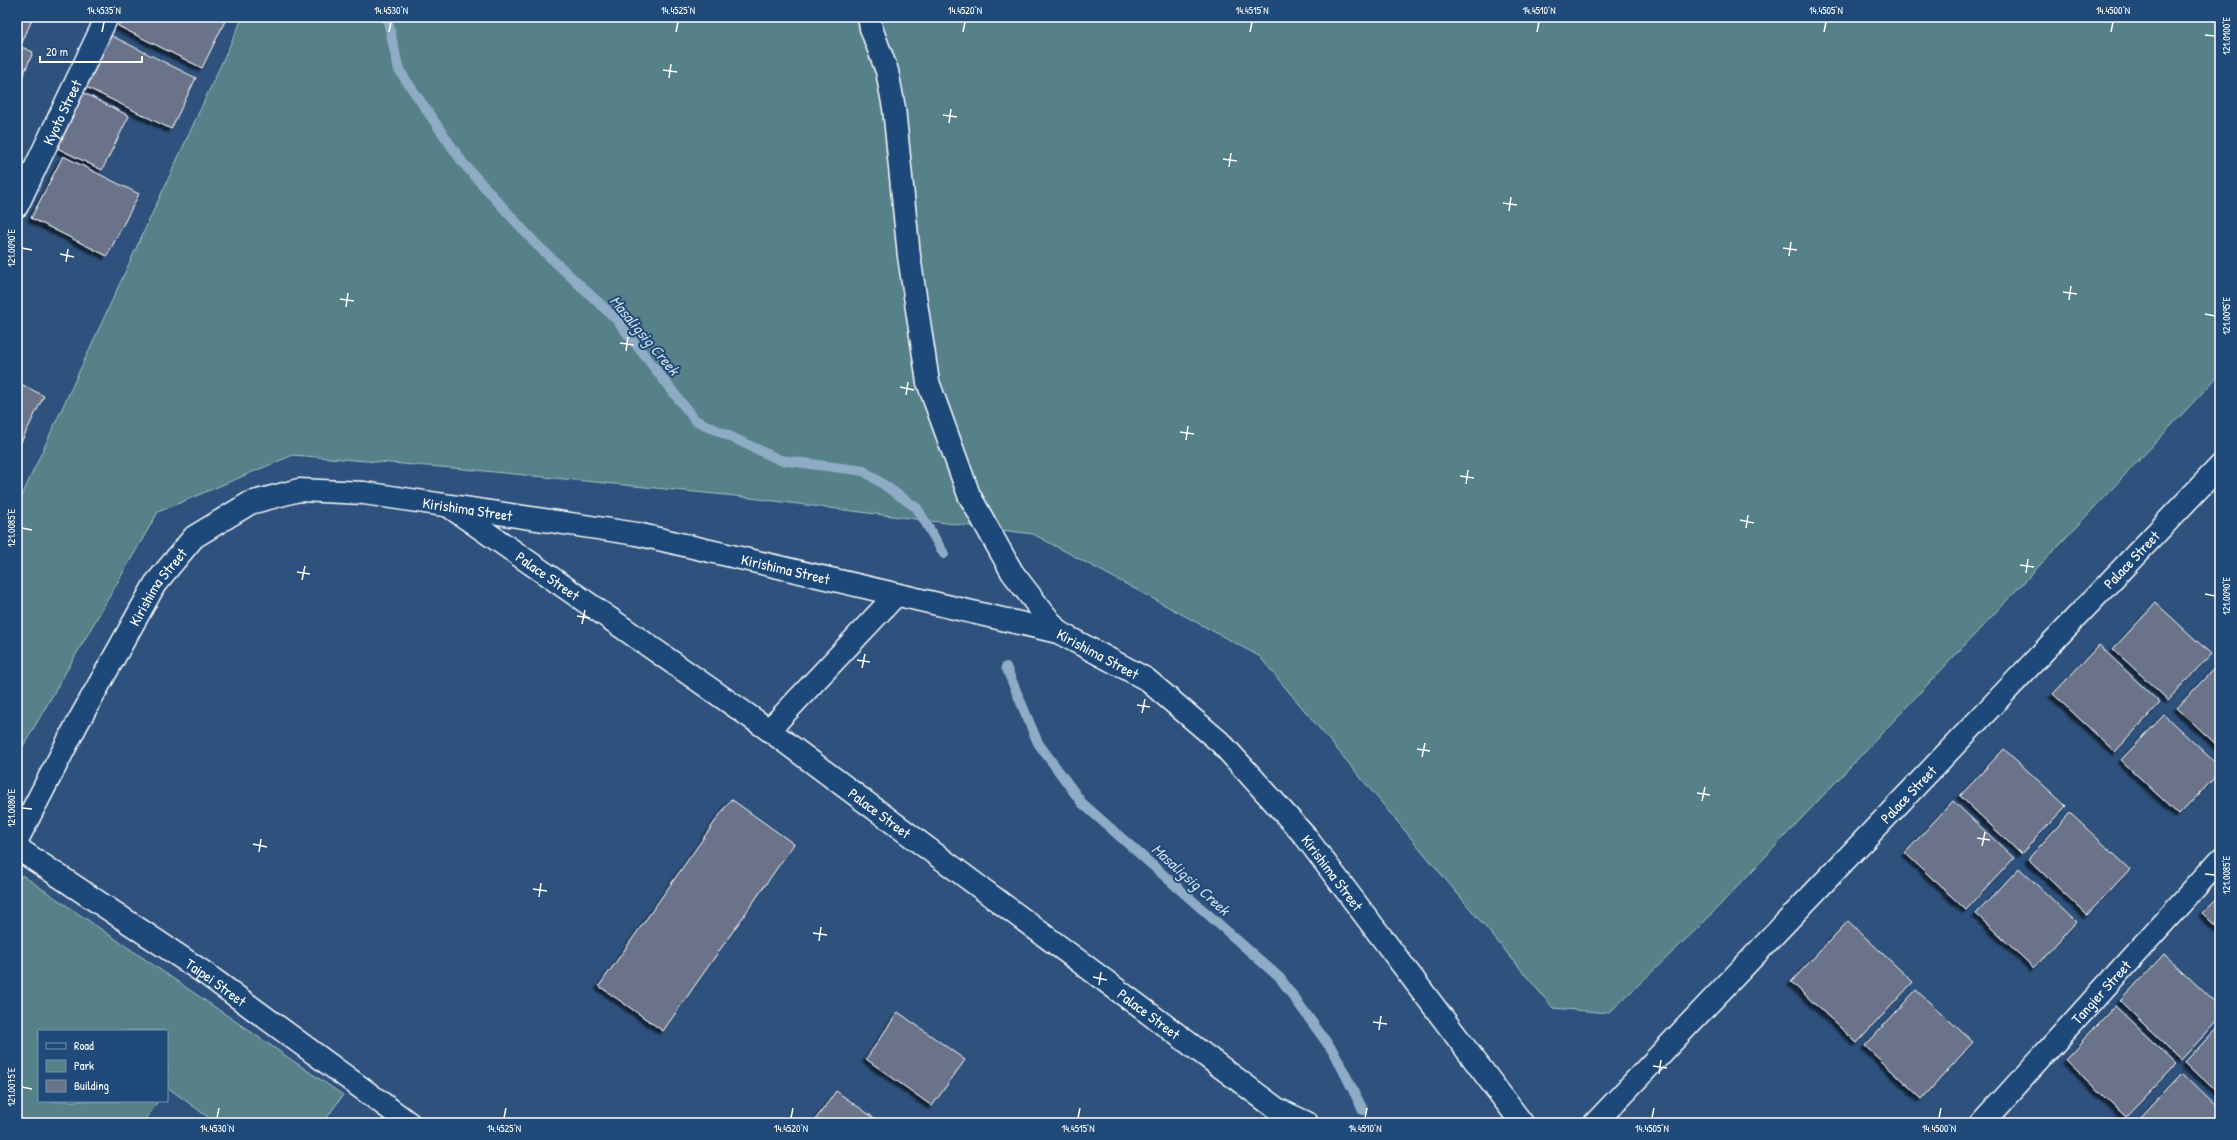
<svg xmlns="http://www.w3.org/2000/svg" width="2237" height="1140" font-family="'Patrick Hand',sans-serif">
	<defs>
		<filter id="shadow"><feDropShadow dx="-3.5" dy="3.5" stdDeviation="1" flood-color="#0009"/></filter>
	</defs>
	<rect width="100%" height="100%" fill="#2e527d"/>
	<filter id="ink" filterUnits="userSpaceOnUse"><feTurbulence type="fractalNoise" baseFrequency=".025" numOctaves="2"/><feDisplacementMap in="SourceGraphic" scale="8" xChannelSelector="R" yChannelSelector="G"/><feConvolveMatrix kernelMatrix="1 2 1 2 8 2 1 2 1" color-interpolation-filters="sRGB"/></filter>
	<g filter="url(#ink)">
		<path fill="#578188" stroke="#abc0c4" d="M243,17h1977v357l-516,548 -95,91 -56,-5 -294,-352 -226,-122 -298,-38 -271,-27 -171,-14 -135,57 -141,245v-251z
			M22,875l321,220 -20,28h-107l-49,-36v-56h-128v70h119l-15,22h-126v-240z"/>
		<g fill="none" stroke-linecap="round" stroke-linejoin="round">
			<path stroke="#8eacc5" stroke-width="10" d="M387,17l12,53 64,93 73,81 80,75 79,101 85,40 84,11 53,37 27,46
				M1006,667l32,76 44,60 198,175 55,76 28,56"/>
		</g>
		<path fill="#6a738a" stroke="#fff" filter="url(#shadow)" d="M17,17h16l-11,26 -5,-3z
			M123,17h104l-25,51 -84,-42z
			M110,35l86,43 -25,51 -87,-43z
			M17,45l16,7 -16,38z
			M82,92l47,24 -27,54 -47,-23z
			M63,156l76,38 -32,62 -76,-38z
			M17,382l27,14 -27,54z
			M2156,603l55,51 -43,46 -55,-51z
			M2099,645l61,58 -45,49 -62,-58z
			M2220,662v86l-43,-40z
			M2164,715l56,52v5l-41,43 -58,-55z
			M2004,749l62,57 -45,48 -61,-58z
			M731,799l63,45 -131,187 -64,-45z
			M1953,801l61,57 -48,52 -61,-57z
			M2070,813l60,56 -43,46 -59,-56z
			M2019,868l57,54 -42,46 -58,-54z
			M2220,895v35l-18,-17z
			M1848,921l65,61 -56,61 -66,-61z
			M2164,954l56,53v11l-39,42 -61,-59z
			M1916,990l57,52 -51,57 -57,-53z
			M2115,1006l61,58 -51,53 -60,-58z
			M898,1012l67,48 -33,46 -66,-47z
			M2220,1025v70l-35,-33z
			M2182,1073l38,37v13h-85z
			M836,1091l45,32h-68z
			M2010,1118l6,5h-11z"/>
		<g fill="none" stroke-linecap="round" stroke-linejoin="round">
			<g stroke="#fff" stroke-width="25">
				<g id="minor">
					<path d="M869,17l2,11 16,43 7,37 15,148 19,126 41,113 43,77 46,60"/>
					<path id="s1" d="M17,206l90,-189"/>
					<path id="s2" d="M453,509l316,221 508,379 30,14"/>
					<path d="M769,730l127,-135"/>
					<path id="s3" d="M17,840l60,-116 78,-140 39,-47 56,-34 49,-13 65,3 273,41 421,98 88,47 75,64 84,93 217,287"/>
					<path id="s4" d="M17,848l189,126 203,149"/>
					<path id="s5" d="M1595,1123l625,-657"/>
					<path id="s6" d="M1982,1123l238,-263"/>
				</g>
			</g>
			<use href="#minor" stroke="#1f4a7a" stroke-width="22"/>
		</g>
	</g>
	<path fill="none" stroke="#fff" stroke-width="1.5" d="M102,32l2,-10M389,32l2,-10M676,32l2,-10M963,32l2,-10M1250,32l2,-10M1537,32l2,-10M1824,32l2,-10M2111,32l2,-10M2205,35l10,1M663,70l14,2M669,78l2,-14M943,115l14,2M949,123l2,-14M1223,159l14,2M1229,167l2,-14M1503,203l14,2M1509,211l2,-14M22,248l10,2M1783,248l14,2M60,254l14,3M1789,256l2,-14M66,262l2,-13M2063,292l14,2M340,299l14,2M2069,300l2,-14M346,307l2,-14M2205,314l10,2M620,343l14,2M626,351l2,-14M900,387l14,3M906,395l2,-13M1180,432l14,2M1186,440l2,-14M1460,476l14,2M1466,484l2,-14M1740,520l14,3M22,528l10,2M1746,528l2,-13M2020,565l14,2M297,572l13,2M2026,573l2,-14M302,580l3,-14M2205,594l10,2M577,616l13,2M582,624l3,-14M857,660l13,2M862,668l3,-14M1137,705l13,2M1142,713l3,-14M1417,749l13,2M1422,757l3,-14M1697,793l13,2M1702,801l3,-14M22,808l10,1M1977,838l13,2M253,844l14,3M1982,846l3,-14M259,852l2,-13M2205,874l10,1M533,889l14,2M539,897l2,-14M813,933l14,2M819,941l2,-14M1093,977l14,3M1099,985l2,-13M1373,1022l14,2M1379,1030l2,-14M1653,1066l14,2M1659,1074l2,-14M22,1087l10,2M217,1118l2,-10M504,1118l2,-10M791,1118l2,-10M1078,1118l2,-10M1365,1118l2,-10M1652,1118l2,-10M1939,1118l2,-10"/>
	<g text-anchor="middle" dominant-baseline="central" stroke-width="4" stroke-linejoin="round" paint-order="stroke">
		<g font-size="15" fill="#fff" stroke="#1f4a7a">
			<text stroke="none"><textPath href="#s1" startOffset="104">Kyoto Street</textPath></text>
			<text stroke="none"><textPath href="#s3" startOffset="638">Kirishima Street</textPath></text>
			<text stroke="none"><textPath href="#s5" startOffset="778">Palace Street</textPath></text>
			<text stroke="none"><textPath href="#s3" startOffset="962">Kirishima Street</textPath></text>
			<text stroke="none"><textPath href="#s2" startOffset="116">Palace Street</textPath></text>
			<text stroke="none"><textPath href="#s3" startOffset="290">Kirishima Street</textPath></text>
			<text stroke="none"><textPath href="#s3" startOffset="1287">Kirishima Street</textPath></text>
			<text stroke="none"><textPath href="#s5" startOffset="454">Palace Street</textPath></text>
			<text stroke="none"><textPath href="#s2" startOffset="524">Palace Street</textPath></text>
			<text stroke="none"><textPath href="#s3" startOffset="1611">Kirishima Street</textPath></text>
			<text stroke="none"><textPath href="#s4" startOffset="240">Taipei Street</textPath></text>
			<text stroke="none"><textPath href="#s6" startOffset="177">Tangier Street</textPath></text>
			<text stroke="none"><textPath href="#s2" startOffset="860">Palace Street</textPath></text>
		</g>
		<g font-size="16" font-style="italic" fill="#d0dce7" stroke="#1f4a7a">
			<text transform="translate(645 335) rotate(50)">Masaligsig Creek</text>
			<text transform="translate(1191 879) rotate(42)">Masaligsig Creek</text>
		</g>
	</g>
	<rect width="2237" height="1140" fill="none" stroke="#1f4a7a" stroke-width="44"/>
	<rect x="38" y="1030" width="130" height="72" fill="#1f4a7a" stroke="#7992af"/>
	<rect x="46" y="1043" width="20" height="6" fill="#1f4a7a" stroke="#7992af"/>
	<text x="74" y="1050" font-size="12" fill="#ffffff">Road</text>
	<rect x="46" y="1060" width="20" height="12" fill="#578188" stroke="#7992af"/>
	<text x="74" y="1070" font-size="12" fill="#ffffff">Park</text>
	<rect x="46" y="1080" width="20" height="12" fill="#6a738a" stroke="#7992af"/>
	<text x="74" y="1090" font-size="12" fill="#ffffff">Building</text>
	<path d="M40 56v6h102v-6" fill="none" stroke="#ffffff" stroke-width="2"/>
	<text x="46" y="56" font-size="12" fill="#ffffff" stroke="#1f4a7a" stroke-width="3" paint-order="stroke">20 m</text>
	<rect x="22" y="22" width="2193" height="1096" fill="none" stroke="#fff" stroke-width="1.5"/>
	<g font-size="10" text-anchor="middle" fill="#fff">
		<text x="104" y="14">14.4535°N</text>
		<text x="391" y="14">14.4530°N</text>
		<text x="678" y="14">14.4525°N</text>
		<text x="965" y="14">14.4520°N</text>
		<text x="1252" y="14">14.4515°N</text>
		<text x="1539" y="14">14.4510°N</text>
		<text x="1826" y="14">14.4505°N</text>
		<text x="2113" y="14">14.4500°N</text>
		<text transform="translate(2226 36) rotate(-90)" y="4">121.0100°E</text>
		<text transform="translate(11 248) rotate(-90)" y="4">121.0090°E</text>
		<text transform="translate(2226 316) rotate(-90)" y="4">121.0095°E</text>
		<text transform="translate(11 528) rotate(-90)" y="4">121.0085°E</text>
		<text transform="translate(2226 596) rotate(-90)" y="4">121.0090°E</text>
		<text transform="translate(11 808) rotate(-90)" y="4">121.0080°E</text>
		<text transform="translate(2226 875) rotate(-90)" y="4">121.0085°E</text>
		<text transform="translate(11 1087) rotate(-90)" y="4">121.0075°E</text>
		<text x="217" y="1132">14.4530°N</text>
		<text x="504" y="1132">14.4525°N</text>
		<text x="791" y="1132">14.4520°N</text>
		<text x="1078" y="1132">14.4515°N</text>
		<text x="1365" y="1132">14.4510°N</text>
		<text x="1652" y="1132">14.4505°N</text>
		<text x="1939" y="1132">14.4500°N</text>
	</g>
</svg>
